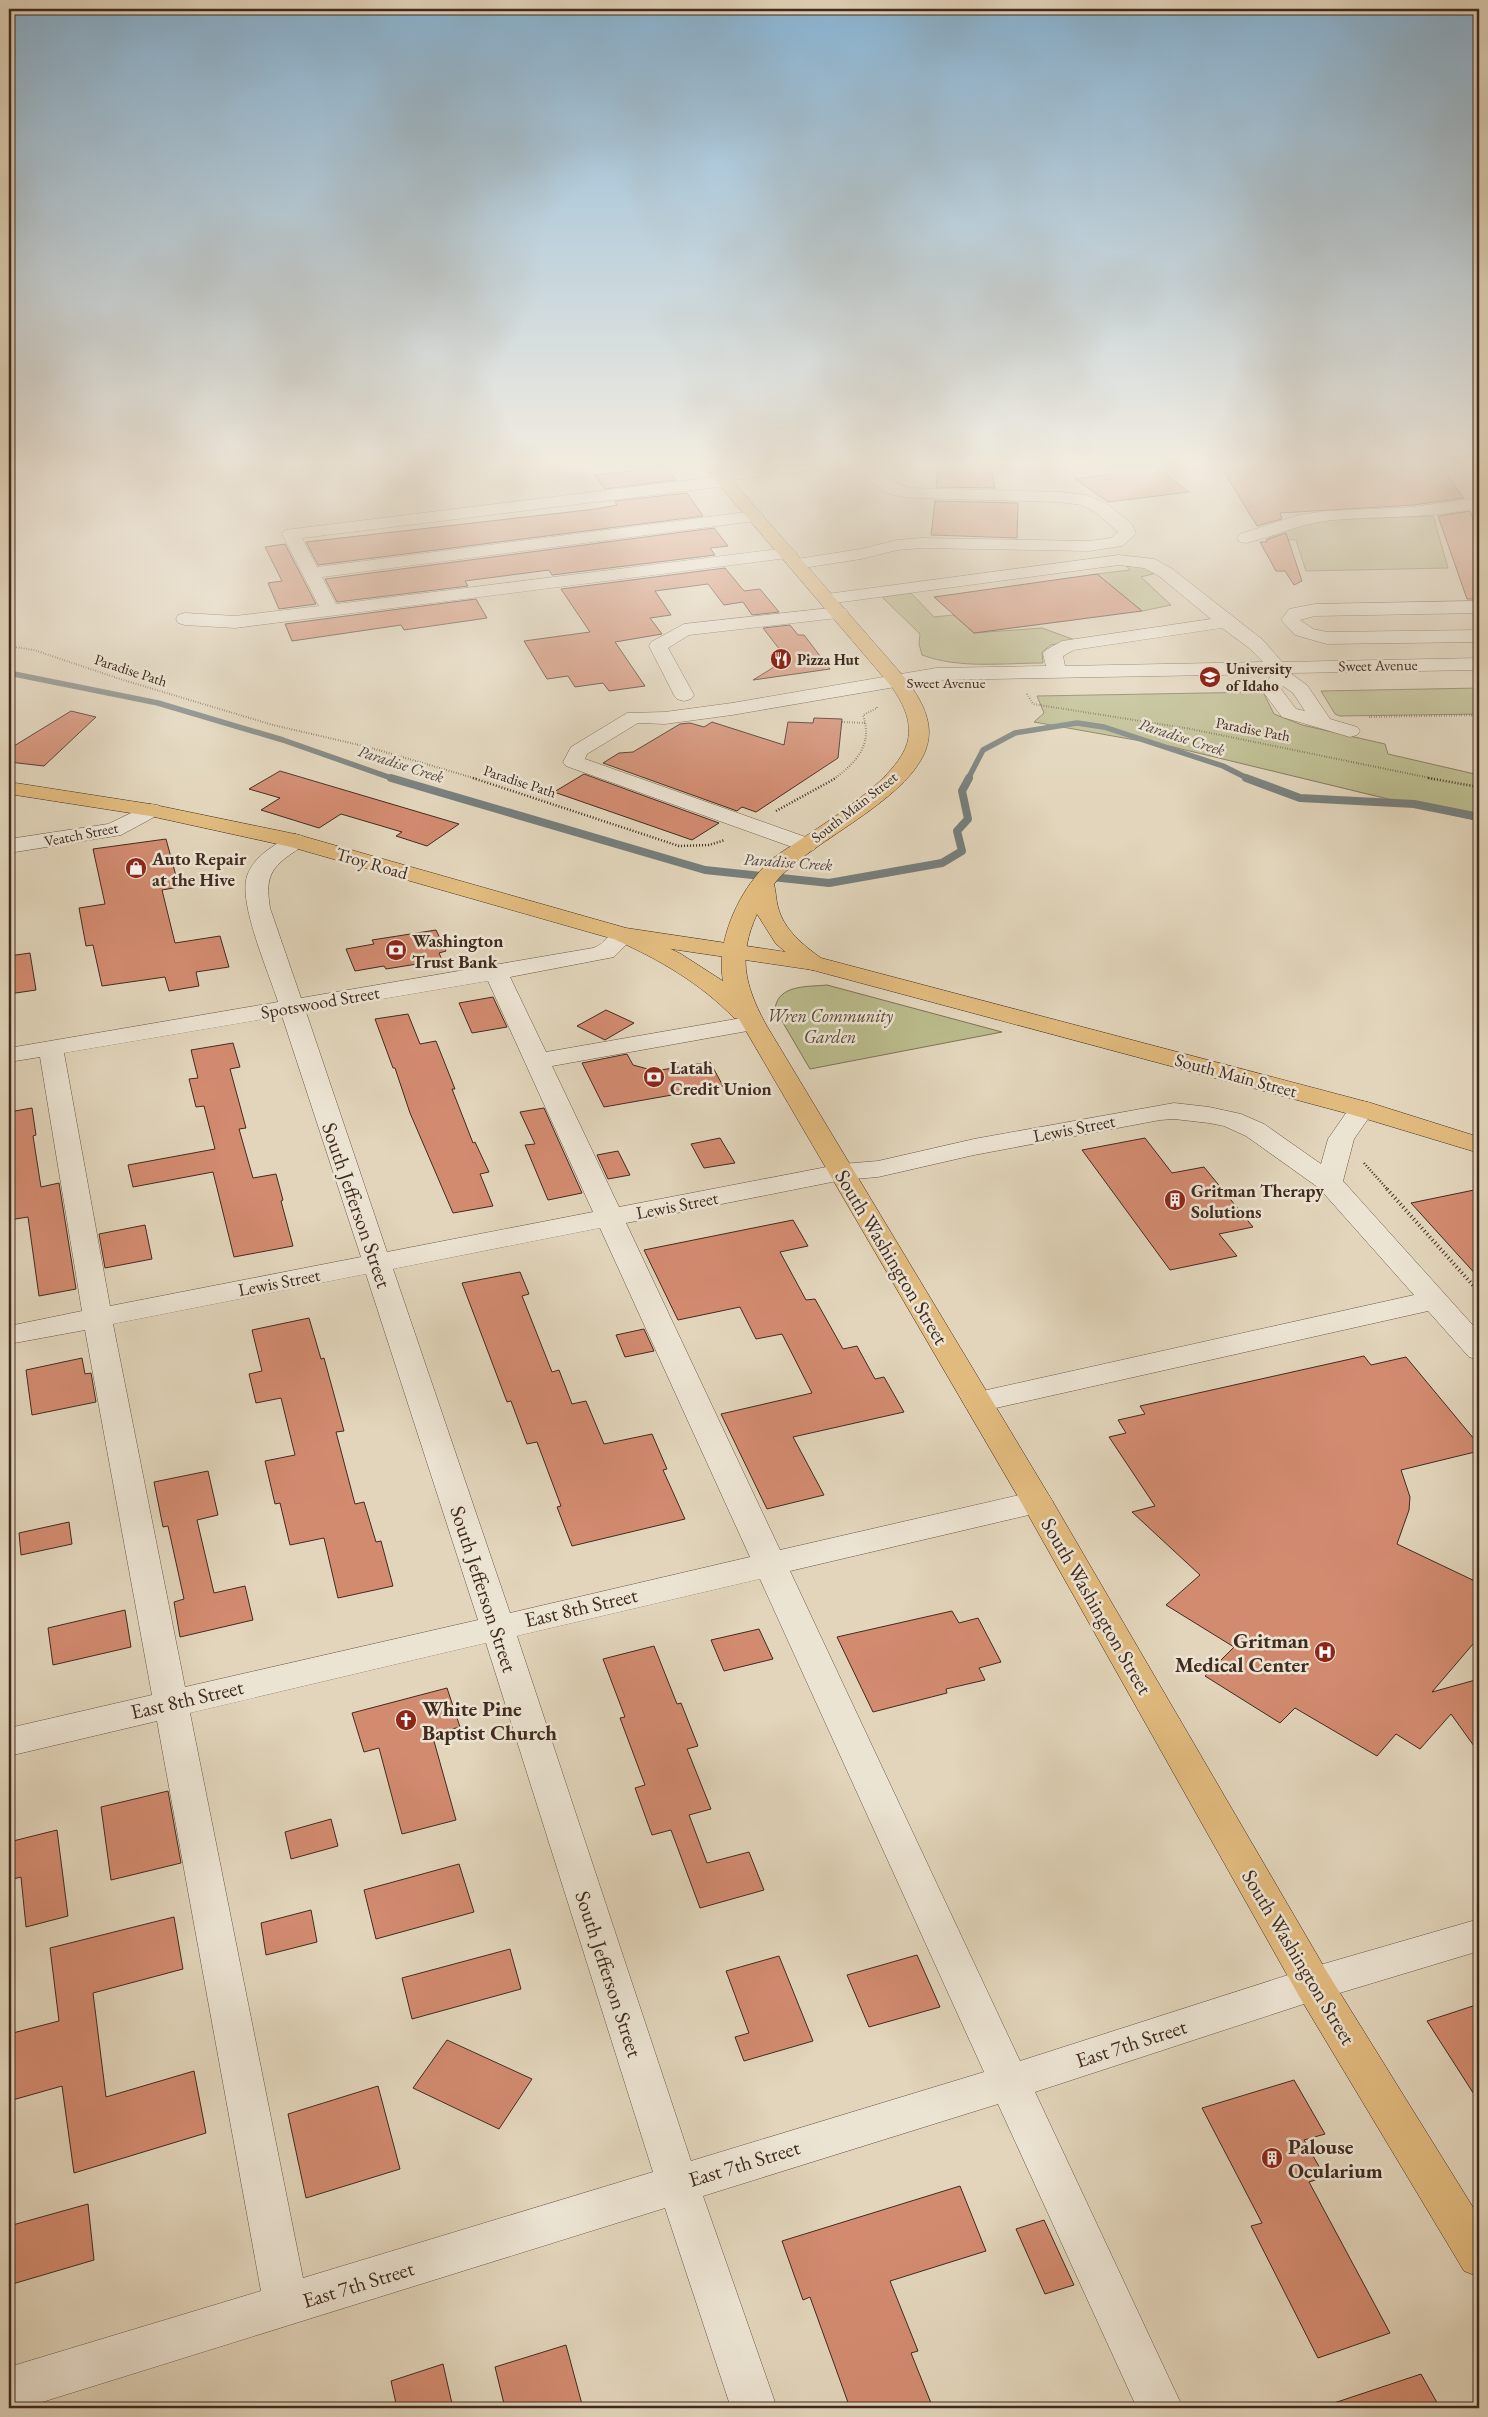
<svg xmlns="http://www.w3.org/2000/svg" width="1488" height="2417" font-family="'EB Garamond',serif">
	<rect width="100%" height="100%" fill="#e2d5bb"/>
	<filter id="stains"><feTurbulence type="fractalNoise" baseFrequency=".004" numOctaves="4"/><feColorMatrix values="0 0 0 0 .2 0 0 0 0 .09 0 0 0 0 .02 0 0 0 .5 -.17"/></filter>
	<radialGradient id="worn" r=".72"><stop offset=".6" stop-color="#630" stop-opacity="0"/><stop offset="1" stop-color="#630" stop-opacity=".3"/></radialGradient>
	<path fill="#babb8c" stroke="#7e7356" d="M1433,516l15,52 -142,3 -10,-31 -29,-1 26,-13 28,-6z
		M1125,564l18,2 13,7 -15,4 30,28 -29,6 -45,-37 33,-4z
		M911,593l23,24 19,-2 21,18 68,-5 33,12 -24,5 -9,7 1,11c-39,0 -84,6 -121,-8l-3,-11 1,-10 -38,-37z
		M1479,688v26l-139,2 -5,-2 -14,-23z
		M1263,692l11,22 28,11 83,19 3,10 91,21v46l-310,-75 -135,-24 10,-9 -7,-17z
		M827,985l175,47 -192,37 -35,-60c3,-25 33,-22 52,-24z"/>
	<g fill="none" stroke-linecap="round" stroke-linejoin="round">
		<path stroke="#767e7c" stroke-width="5.5" d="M9,673l149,30 125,37 111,39
			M968,779l15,-29 32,-17 62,-10 27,4 119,39 26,13"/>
		<path stroke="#767e7c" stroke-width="8" d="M391,778l314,92 124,13 113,-20 20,-12 -5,-20 11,-12 -6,-28 7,-13
			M1246,778l54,20 114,6 65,13"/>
	</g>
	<path fill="#d38b70" stroke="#412b1f" d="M939,462h51l5,26 -59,-1z
		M1095,462h54l40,30 -81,10 -33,-23 36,-5z
		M1349,462h88l27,36 -51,7 -133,8 2,6 -25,7 -36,-59 130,-3z
		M666,467l10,13 -71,9 -11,-14z
		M687,493l16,23 -385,49 -12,-23 290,-33 21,-4 -2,-4z
		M935,501l83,2 -1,35 -86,-3z
		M1470,511l9,23v65h-12l-29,-83z
		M714,528l14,18 -18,2 5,7 -163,20 -3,-5 -84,11 3,5 -131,16 -12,-23z
		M1286,533l16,48 -8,4 -9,-14h-9l-16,-29h7l-1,-2z
		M285,544l31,60 -37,5 -11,-26 14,-2 -17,-34z
		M725,568l19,23 16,-2 19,23 -27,3 -9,-13 -19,3 -16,-21 -53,7 16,24 -21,3 12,16 -47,8 30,44 -36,5 -6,-8 -28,4 -7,-11 -21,3 -23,-38 66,-9 -29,-43z
		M1097,574l45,37 -168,22 -40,-36z
		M476,599l11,19 -83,12 -3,-5 -109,16 -7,-17z
		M790,625l8,10h6l26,34 -77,11 34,-21 -24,-31z
		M71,711l25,6 -52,49 -35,-4v-13z
		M814,718l28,1 -4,39 -82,54 -14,-5 -5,4 -134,-48 16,-10 14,-1 47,-28 10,-1 14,4 8,-5 72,23 4,-23 25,1z
		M280,771l179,53 -32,22 -31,-10 6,-4 -61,-18 -22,14 -58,-18 19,-12 -31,-9z
		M584,774l135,49 -27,17 -138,-48z
		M166,839l13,48 -17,3 13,53 45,-7 9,31 -33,5 3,14 -30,5 -4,-14 -63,9 -9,-41 -7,1 -7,-38 26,-4 -12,-55z
		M436,930l10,21 -7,2 3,7 -56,9 -2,-3 -29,5 -9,-22 28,-5 -2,-4z
		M30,953l6,37 -27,4v-38z
		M493,997l14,30 -35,6 -13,-30z
		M606,1010l28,13 -29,17 -28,-14z
		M408,1014l12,30 16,-3 19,48h-3l21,54 2,-1 14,30 -9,2 13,32 -40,7 -43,-100 -15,-45h-2l-18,-49z
		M233,1043l7,24 -10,2 16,59 -7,1 14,49 23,-4 7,26 -2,1 12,45 -59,11 -21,-85 -80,15 -5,-22 87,-16 -11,-43 -8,1 -7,-28 9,-1 -7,-28z
		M627,1054l6,11 22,6 55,-9 13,24 -119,21 -22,-44z
		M32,1108l4,27 -3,1 8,51 18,-4 17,106 -37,7 -11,-79 -19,3v-108z
		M544,1108l38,85 -34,7 -23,-55 10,-1 -15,-32z
		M720,1138l15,25 -31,5 -13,-24z
		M1145,1138l27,35 32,-6 49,60 -34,7 18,22 -67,14 -88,-120z
		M618,1151l12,24 -22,4 -11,-24z
		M1479,1189v89l-68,-75z
		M793,1220l15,26 -28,6 26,48 9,-1 28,50 14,-3 18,33 9,-2 20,35 -111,25 31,58 -57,14 -46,-95 91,-21 -30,-59 -26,5 -16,-32 -62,13 -34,-70z
		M145,1225l7,34 -47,9 -6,-34z
		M520,1272l9,22 -7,2 30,76 7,-2 13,34 14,-3 18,43 48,-10 15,35 -4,1 22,49 -113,27 -15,-39 4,-1 -24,-64 -10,2 -16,-43 -4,1 -45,-119z
		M309,1318l12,41 3,-1 20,73 -8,1 19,72 9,-2 12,40 5,-1 12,45 -55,12 -14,-60 -34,7 -10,-42 -5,1 -10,-43 30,-6 -14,-57 -25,5 -7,-29 13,-3 -10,-41z
		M644,1329l10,22 -29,6 -9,-22z
		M1364,1356l7,9 35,-8 73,88v6l-78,19 9,27 -1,13 -12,34 82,39v54l-47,55 47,-13v74l-28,-39 -31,35 -24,-15 -19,22 -82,-48 -15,15 -75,-47 29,-29 -68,-42 34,-30 -68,-63 23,-6 -46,-69 17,-4 -8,-13 27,-6 -5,-8z
		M82,1358l3,16 6,-1 5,29 -64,13 -6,-45z
		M208,1471l10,44 -21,5 17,73 31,-7 8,34 -73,17 -6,-35 10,-3 -16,-73 -5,1 -9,-45z
		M69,1522l3,22 -51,11 -2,-22z
		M125,1610l6,37 -78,18 -5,-37z
		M952,1611l7,12 19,-5 23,44 -22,6 6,12 -39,9 1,4 -74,19 -36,-75z
		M759,1629l14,30 -49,12 -13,-31z
		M654,1646l23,58 4,-1 17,43 -11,3 24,60 -22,6 18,48 42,-11 15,38 -64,18 -29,-78 -19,5 -17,-47 10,-3 -25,-67 5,-1 -22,-58z
		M447,1688l13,39 -28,7 24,86 -54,14 -23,-86 -15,4 -12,-39z
		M168,1791l13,72 -70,17 -10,-73z
		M331,1819l7,27 -47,13 -6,-27z
		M57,1830l11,86 -42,11 -5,-50 -12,3v-38z
		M459,1864l15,48 -98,27 -12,-49z
		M311,1910l6,32 -51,13 -5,-32z
		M174,1917l9,52 -90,24 13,104 88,-26 12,62 -132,40 -12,-87 -53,15v-67l50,-13 -9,-73z
		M510,1949l11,40 -109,30 -10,-41z
		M917,1955l23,52 -71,20 -22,-52z
		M779,1956l34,85 -69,20 -9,-24 14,-4 -23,-62z
		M1479,2004v98l-52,-81z
		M447,2040l85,39 -33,50 -86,-41z
		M1294,2080l31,54 -21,6 21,37 -16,5 81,151 -72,25 -67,-132 11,-3 -60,-115z
		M378,2086l22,83 -94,29 -18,-84z
		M960,2186l26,65 -96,30 28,70 -7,2 22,55h-83l-40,-111 -7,3 -21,-59z
		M88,2204l6,56 -85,25v-59z
		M1044,2220l30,65 -29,9 -29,-65z
		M566,2345l17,63h-78l-10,-41z
		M443,2364l10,44h-56l-6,-27z
		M1421,2374l19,34h-108l-1,-4z"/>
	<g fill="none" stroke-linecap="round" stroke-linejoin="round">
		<g stroke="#695646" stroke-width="1">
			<path id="minor" d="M798,462c22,0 47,-4 67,3 17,6 28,20 46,23l149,4 26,3 21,9 25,20 4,10 -14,12 -33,5 -168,-3 -24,2 -36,9 -65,10 -6,-1 -3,-4 3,-4 71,-11 36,-9 24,-2 168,3 22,-3 7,-6 -23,-20 -13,-7 -22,-3 -149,-4 -22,-4 -33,-21 -8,-2 -29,-2 -87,11 -1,4 -6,2 -423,52 15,29 438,-56 6,1 2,4 -2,4 -6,1 -433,56 14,27 451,-56 6,1 3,4 -3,4 -6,1 -552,70 -50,-3 -7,-2 -2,-4 2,-4 7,-2 50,3 84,-10 -37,-72 3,-4 429,-53 1,-4 6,-2z
				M1455,462h24v10l-22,-7z
				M1468,499l6,1 2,4 -2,4c-49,12 -100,7 -150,13 -27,4 -51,16 -78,22l-6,-1 -3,-4 3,-4 59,-19 27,-4 87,-4z
				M1119,555l35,4 17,9 92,72 19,22 197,-4v12l-189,3 17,12 23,34 27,8 3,4 -3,4 -7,2 -68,-20 -21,-28 10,-13 -1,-2 -334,6 -204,35 -67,9 -27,-1 -51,31 -2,5 229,81 3,5 -3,5 -8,2 -240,-86 -3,-4 8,-15 56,-34 38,-1 67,-9 204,-35 110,-2 -3,-12 3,-4 16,-9 149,-22 -52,-43 -15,-8 -25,-3 -292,39 -6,-1 -3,-4 3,-4 6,-1zM1222,628l27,20 14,14 -198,4 -2,-10 11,-6zM1283,686l10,7 12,18 -9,-2 -15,-20z
				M1479,601v12l-164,3 -15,4 13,9 14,3 152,-2v12l-152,2 -32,-9 -14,-15 8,-11 26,-5z
				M839,607l7,2 2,4 -2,4 -157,18 -21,13 26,47 -3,4 -7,2 -7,-2 -3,-4 -25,-49 2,-4 33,-18z
				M150,804l8,1 3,5 -3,5 -37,20 -112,18v-14l99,-15z
				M295,834l8,2 3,5c-4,6 -9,9 -15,13 -23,16 -25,27 -21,54l31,90 292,-50c17,-5 16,-24 39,-18l4,5 -22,22 -104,20 36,75 207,-36 9,2 3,5 -3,5 -9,2 -201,36 67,141 223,-43 36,-3 96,-22 200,-36 35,4 32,7 23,10 57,40 7,-25 25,-36 9,-2 9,2 4,6 -21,30 -11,42 136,151v28l-10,-3 -41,-46 -450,101 -11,-3 -4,-7 4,-7 11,-3 436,-97 -95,-107 -73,-52 -22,-10 -15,-3 -35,-4 -14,1 -186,35 -96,22 -36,3 -216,43 154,327 257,-59 11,3 5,8 -5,8 -11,3 -247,58 230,490 293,-94 166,-48v32l-166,50 -278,91 148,316h-46l-139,-304 -295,92 74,212h-46l-66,-200 -642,200h-14v-41l252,-76 -104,-570 -148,35v-28l143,-33 -67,-365 -76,14v-18l73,-15 -42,-254 -31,5v-14l269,-46c-9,-29 -40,-99 -31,-126 4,-12 14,-22 25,-29 7,-5 14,-10 23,-13zM488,981l105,231 -206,40 -81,-240zM282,1016l79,241 -251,49 -46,-253zM600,1228l150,329 -240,56 -117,-344zM366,1274l112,346 -293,67 -72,-363zM760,1579l224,493 -293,89 -174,-525zM486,1643l167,529 -350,106 -113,-565z"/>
		</g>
		<g stroke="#412b1f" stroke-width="1">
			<path id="major" d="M9,782l141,22 145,30 331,94 187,28 8,2 4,5 -4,5 -8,2 -189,-28 -333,-95 -141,-31 -141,-22z"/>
		</g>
		<g stroke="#412b1f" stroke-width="1">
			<path id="highway" d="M700,462h16l189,216c12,16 24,34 24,55 -1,61 -120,106 -155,151 2,7 2,16 4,23 6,23 25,38 43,51l550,145 108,34v16l-126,-38 -548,-147 -29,-24 -19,-30c-19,42 -13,69 8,109l288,479 274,470 152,245v60l-15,-6 -165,-275 -278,-494 -282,-483 -5,-1c-34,-35 -74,-58 -118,-78l-4,-5 4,-5 8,-2 8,2 49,24 42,27c-8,-41 18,-95 49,-122 35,-26 127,-76 136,-119 4,-20 -6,-39 -17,-54z"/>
		</g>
		<path stroke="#412b1f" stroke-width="2" stroke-dasharray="0.5 2" stroke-linecap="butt" d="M9,646l25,4 86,29 153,46 95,22 109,32
			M1027,694l6,10 158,25 244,50
			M1369,717l110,-2
			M842,722l23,1
			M834,779c23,-17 39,-35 29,-64l14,-7v-3"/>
		<path stroke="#412b1f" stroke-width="2.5" stroke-dasharray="1 2" stroke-linecap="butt" d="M473,778l206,68 30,-1 16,-5
			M1428,778l51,9
			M776,811l60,-33
			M1364,1163l24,27"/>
		<path stroke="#412b1f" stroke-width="4" stroke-dasharray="1 3" stroke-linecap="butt" d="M1387,1189l92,103
			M1474,1581l5,-7"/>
		<use href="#minor" fill="#ece4d3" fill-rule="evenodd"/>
		<use href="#major" fill="#e1ba7e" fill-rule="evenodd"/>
		<use href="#highway" fill="#e1ba7e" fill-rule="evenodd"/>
	</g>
	<linearGradient id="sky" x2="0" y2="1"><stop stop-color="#88b5d6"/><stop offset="0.58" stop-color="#f2ece0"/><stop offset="1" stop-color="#f2ece0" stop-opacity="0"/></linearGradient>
	<rect width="1488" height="800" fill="url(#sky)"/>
	<defs>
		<g id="restaurant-disc" transform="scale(1.125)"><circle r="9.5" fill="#8f2418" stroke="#ece4d3"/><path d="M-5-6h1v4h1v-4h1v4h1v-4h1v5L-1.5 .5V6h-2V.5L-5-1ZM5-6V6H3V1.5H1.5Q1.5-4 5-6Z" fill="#fff"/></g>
		<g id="university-disc" transform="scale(1.125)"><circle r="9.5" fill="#8f2418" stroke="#ece4d3"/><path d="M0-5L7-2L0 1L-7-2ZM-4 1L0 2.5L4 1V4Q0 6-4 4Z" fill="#fff"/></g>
		<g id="shop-disc" transform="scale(1.125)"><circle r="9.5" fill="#8f2418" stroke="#ece4d3"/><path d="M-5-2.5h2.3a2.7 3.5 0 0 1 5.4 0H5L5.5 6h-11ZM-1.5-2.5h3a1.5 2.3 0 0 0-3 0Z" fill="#fff"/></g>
		<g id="bank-disc" transform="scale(1.125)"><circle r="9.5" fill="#8f2418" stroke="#ece4d3"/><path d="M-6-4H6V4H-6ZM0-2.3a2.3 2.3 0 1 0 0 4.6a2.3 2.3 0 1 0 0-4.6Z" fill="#fff"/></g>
		<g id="building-disc" transform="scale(1.125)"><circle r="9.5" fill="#8f2418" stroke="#ece4d3"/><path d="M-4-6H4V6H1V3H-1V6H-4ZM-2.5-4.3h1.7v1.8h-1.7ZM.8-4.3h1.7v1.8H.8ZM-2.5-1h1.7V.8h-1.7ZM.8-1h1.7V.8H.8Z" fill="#fff"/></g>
		<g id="hospital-disc" transform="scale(1.125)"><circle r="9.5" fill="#8f2418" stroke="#ece4d3"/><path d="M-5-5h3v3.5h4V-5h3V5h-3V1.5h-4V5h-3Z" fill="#fff"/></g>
		<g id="church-disc" transform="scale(1.125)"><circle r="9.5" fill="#8f2418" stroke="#ece4d3"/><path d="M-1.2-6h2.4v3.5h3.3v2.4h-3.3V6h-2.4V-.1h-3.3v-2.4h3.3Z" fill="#fff"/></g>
	</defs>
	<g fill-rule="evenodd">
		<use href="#restaurant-disc" x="781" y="659"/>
		<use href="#university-disc" x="1210" y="677"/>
		<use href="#shop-disc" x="136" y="868"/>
		<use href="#bank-disc" x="396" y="950"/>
		<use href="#bank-disc" x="654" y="1077"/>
		<use href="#building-disc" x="1175" y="1200"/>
		<use href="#hospital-disc" x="1325" y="1652"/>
		<use href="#church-disc" x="406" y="1720"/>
		<use href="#building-disc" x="1272" y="2158"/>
	</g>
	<g text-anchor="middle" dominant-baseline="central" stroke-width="5" stroke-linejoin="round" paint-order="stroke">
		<g font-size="15" font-weight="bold" fill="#412b1f" stroke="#ece4d3" text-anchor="start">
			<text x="797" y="659">Pizza Hut</text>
			<text x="1226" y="668">University<tspan x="1226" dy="17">of Idaho</tspan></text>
		</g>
		<g font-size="15" fill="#412b1f" stroke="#ece4d3">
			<text transform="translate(1378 665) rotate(-1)">Sweet Avenue</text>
			<text transform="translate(131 670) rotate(18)">Paradise Path</text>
			<text x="946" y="682">Sweet Avenue</text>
			<text transform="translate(1253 729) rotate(11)">Paradise Path</text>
			<text transform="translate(520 781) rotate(18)">Paradise Path</text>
			<text transform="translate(854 807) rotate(-38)">South Main Street</text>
			<text transform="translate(81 834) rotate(-11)">Veatch Street</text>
		</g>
		<g font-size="16" font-style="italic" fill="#53473e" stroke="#ece4d3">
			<text transform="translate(1182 737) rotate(18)">Paradise Creek</text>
			<text transform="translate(401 764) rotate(18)">Paradise Creek</text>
			<text transform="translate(788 862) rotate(4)">Paradise Creek</text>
		</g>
		<g font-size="18" font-weight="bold" fill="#412b1f" stroke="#ece4d3" text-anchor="start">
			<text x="152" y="858">Auto Repair<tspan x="152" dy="21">at the Hive</tspan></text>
			<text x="412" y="940">Washington<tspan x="412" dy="21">Trust Bank</tspan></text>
			<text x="670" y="1067">Latah<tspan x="670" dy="21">Credit Union</tspan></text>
			<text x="1191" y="1190">Gritman Therapy<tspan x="1191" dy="21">Solutions</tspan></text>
		</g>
		<g font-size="18" fill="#412b1f" stroke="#ece4d3">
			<text transform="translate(372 863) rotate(16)">Troy Road</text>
			<text transform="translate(320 1002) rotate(-10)">Spotswood Street</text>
			<text transform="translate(1236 1075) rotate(15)">South Main Street</text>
			<text transform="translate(1074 1128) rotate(-11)">Lewis Street</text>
			<text transform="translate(677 1205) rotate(-11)">Lewis Street</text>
			<text transform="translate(279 1282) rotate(-11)">Lewis Street</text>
		</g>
		<g font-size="18" font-style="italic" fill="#594835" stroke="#ece4d3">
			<text x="830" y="1015">Wren Community<tspan x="830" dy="21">Garden</tspan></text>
		</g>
		<g font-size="21" fill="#412b1f" stroke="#ece4d3">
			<text transform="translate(357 1205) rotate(71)">South Jefferson Street</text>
			<text transform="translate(892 1257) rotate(59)">South Washington Street</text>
			<text transform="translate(484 1589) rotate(72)">South Jefferson Street</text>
			<text transform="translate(1097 1606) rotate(60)">South Washington Street</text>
			<text transform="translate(581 1607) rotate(-13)">East 8th Street</text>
			<text transform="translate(187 1699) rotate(-13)">East 8th Street</text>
			<text transform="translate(1299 1957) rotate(59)">South Washington Street</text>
			<text transform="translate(609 1974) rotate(72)">South Jefferson Street</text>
			<text transform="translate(1131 2043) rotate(-18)">East 7th Street</text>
			<text transform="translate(744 2163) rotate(-17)">East 7th Street</text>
			<text transform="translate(358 2284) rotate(-17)">East 7th Street</text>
		</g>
		<g font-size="21" font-weight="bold" fill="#412b1f" stroke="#ece4d3" text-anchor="start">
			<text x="1309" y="1640" text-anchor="end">Gritman<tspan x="1309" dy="24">Medical Center</tspan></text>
			<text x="422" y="1708">White Pine<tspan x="422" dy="24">Baptist Church</tspan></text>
			<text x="1288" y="2146">Palouse<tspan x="1288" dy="24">Ocularium</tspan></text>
		</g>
	</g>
	<rect width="1488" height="2417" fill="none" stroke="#e2d5bb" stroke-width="30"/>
	<rect x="10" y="10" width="1468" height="2397" fill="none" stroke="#412b1f" stroke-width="2.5"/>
	<rect x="15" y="15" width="1458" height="2387" fill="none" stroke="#412b1f"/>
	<rect width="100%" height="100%" filter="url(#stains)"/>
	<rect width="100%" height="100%" fill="url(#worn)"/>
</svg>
